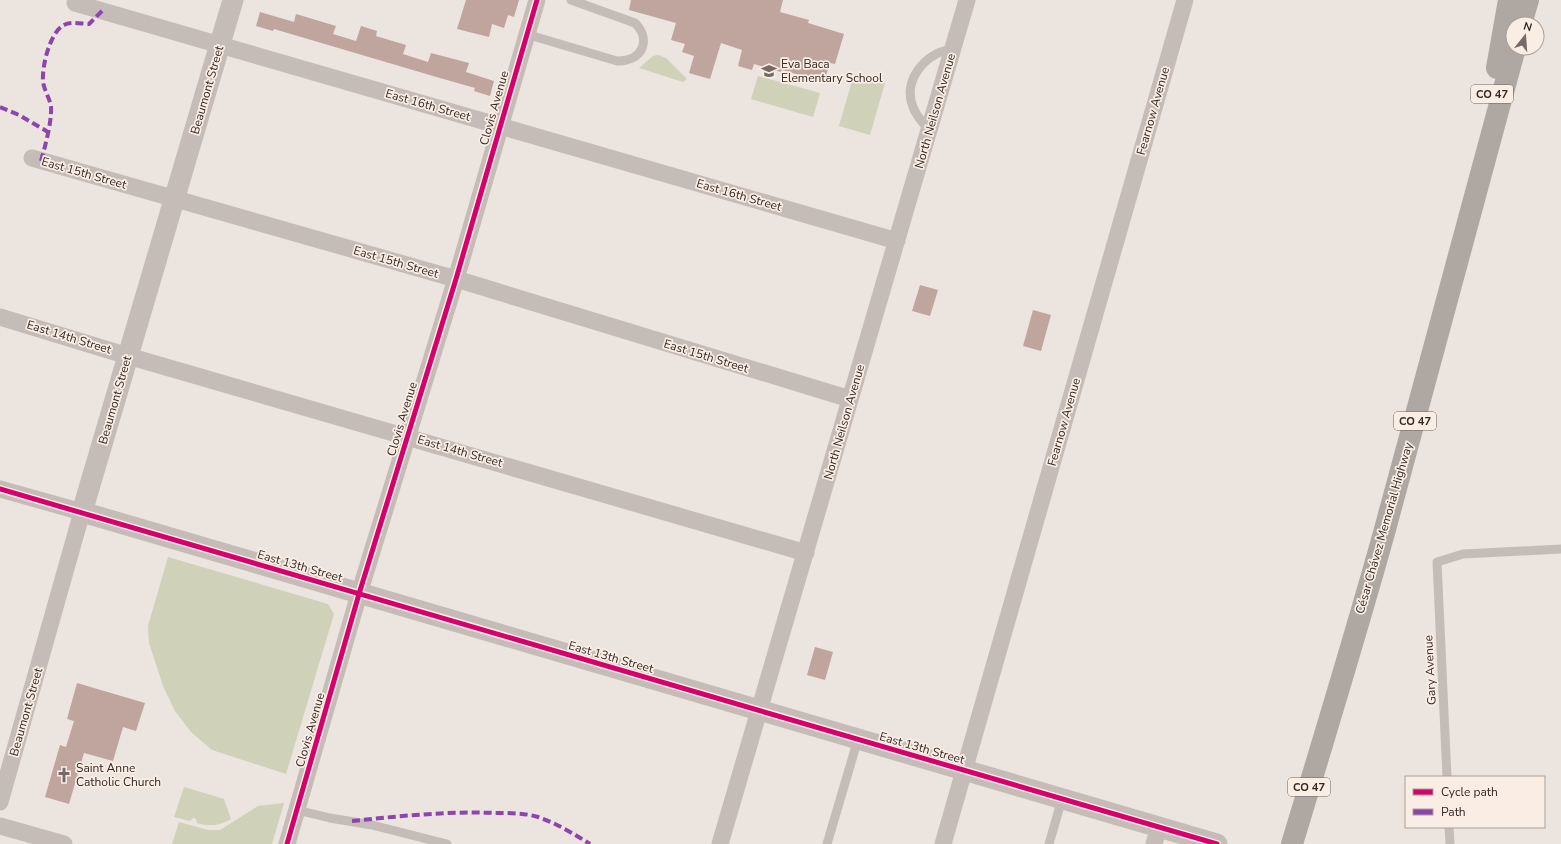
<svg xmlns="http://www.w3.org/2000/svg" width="1561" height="844" font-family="'Nunito Sans',sans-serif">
	<rect width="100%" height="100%" fill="#ece4de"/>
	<path fill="#cfd1b8" d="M658,55l8,3 21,21 -4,3 -44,-14 14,-12z
		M854,74l31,9 -15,52 -31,-9z
		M758,76l62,17 -7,24 -62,-18z
		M168,557l160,47 6,10 -48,160 -74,-24 -21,-18 -16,-21 -12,-25 -14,-43 -1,-17z
		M184,787l40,12 7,20c-12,7 -21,8 -34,4l-1,-4 -3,-1 -3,3 -16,-4z
		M284,803l-12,41h-100l7,-22 29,8h12l38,-24z"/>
	<path fill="#c0a59f" d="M466,0h53l-5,17 -6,-2 -4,13 -12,-4 -3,13 -32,-8z
		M631,0h152l-3,12 29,8 -1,3 36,11 -9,30 -5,-1 -6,19 -42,-12 -1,2 -27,-8 -2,6 -14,-4 4,-16 -21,-7 -11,36 -21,-6 5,-17 -12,-4 3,-8 -14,-4 5,-17 -47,-13z
		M260,12l34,10 2,-8 40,12 -3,8 23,7 5,-15 16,5 -1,5 30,9 -3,9 25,8 3,-9 38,10 -3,9 28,9 -4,15 -16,-5 1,-3 -42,-12 -159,-47 -1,2 -17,-5z
		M920,285l18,5 -8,26 -18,-5z
		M1033,310l18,5 -10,36 -18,-5z
		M815,647l18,5 -8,28 -18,-5z
		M77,683l68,20 -9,28 -13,-4 -10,34 -29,-8 -15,51 -24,-7 15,-52 6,2 8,-26 -7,-2z"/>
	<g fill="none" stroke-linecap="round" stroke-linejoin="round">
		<path stroke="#c5bcb7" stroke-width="9" d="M526,34l91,27c25,1 35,-21 18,-38l-64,-23
			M929,130c-6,-7 -13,-14 -16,-23 -9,-22 5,-44 25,-54 4,-2 10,-3 15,-4
			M1447,777l-10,-215 26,-8 98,-5
			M297,810l33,8 42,7 75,19
			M1449,827l1,17
			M827,844l31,-105
			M1049,844l13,-45"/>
		<path stroke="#c5bcb7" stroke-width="17" d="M75,3l822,238
			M32,158l424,121 394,120
			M0,317l128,39 678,197
			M0,489l82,23 -82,290
			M0,826l64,18
			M287,844l72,-250 97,-315 81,-279
			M720,844l247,-844
			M943,844l242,-844
			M1154,844l5,-17"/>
		<path stroke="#c5bcb7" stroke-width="21" d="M233,0l-151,512 1135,332"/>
		<path stroke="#afa7a2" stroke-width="22" d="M1521,24l7,-24
			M1497,68l12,-68
			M1292,844c31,-103 63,-207 92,-311 45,-161 86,-324 131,-485"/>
		<path stroke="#8e44ad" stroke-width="4" stroke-dasharray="8 4" stroke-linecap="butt" d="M0,107l19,8 29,17
			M41,161c4,-14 11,-40 10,-54 -1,-9 -8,-18 -8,-27 -1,-14 7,-48 21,-55 7,-4 18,-1 25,-1l13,-13
			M352,821c48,-5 96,-10 144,-8 14,0 29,0 42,4 18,6 36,17 52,27"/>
		<g stroke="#f9ede4" stroke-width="8">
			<path id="cycleway" d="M0,489l1217,355
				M287,844l72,-250 97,-315 81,-279"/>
		</g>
		<use href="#cycleway" stroke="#d6006c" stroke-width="5"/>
	</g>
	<defs>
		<g id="school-bare" transform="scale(1.2)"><path d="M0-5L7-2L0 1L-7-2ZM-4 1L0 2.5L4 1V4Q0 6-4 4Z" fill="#756a66" stroke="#f9ede4" stroke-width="2.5" paint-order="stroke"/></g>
		<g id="church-bare" transform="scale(1.2)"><path d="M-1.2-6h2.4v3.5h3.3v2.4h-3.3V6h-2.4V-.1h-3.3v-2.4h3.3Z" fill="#756a66" stroke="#f9ede4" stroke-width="2.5" paint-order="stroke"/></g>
	</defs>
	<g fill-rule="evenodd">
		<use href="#school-bare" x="769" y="71"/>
		<use href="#church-bare" x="64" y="775"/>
	</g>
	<g text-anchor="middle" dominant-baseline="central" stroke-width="3.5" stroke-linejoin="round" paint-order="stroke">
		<g fill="#f9ede4" stroke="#70645f" stroke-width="1">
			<rect x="1471" y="85" width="42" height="18" rx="3"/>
			<rect x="1394" y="412" width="42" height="18" rx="3"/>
			<rect x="1288" y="778" width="42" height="18" rx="3"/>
		</g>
		<g font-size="11" font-weight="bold" fill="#352926">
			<text x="1492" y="94">CO 47</text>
			<text x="1415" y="421">CO 47</text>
			<text x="1309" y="787">CO 47</text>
		</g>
		<g font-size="12" fill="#352926" stroke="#f9ede4" text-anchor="start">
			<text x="781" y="64">Eva Baca<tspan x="781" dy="14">Elementary School</tspan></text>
			<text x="76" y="768">Saint Anne<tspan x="76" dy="14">Catholic Church</tspan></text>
		</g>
		<g font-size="12" fill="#352926" stroke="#f9ede4">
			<text transform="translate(207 90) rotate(-74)">Beaumont Street</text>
			<text transform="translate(428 105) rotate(16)">East 16th Street</text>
			<text transform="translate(494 108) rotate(-74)">Clovis Avenue</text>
			<text transform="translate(935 111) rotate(-74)">North Neilson Avenue</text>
			<text transform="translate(1153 111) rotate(-74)">Fearnow Avenue</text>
			<text transform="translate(84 173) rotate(16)">East 15th Street</text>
			<text transform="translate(739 195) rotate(16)">East 16th Street</text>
			<text transform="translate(396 262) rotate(16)">East 15th Street</text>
			<text transform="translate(69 337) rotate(17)">East 14th Street</text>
			<text transform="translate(706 356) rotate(17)">East 15th Street</text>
			<text transform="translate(115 400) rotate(-74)">Beaumont Street</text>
			<text transform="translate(402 419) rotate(-73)">Clovis Avenue</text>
			<text transform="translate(844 422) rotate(-74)">North Neilson Avenue</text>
			<text transform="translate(1064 422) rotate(-74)">Fearnow Avenue</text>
			<text transform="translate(460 451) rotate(16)">East 14th Street</text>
			<text transform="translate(1384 528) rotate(-74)">César Chávez Memorial Highway</text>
			<text transform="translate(300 566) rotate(16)">East 13th Street</text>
			<text transform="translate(611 657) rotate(16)">East 13th Street</text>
			<text transform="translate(1430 670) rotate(-93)">Gary Avenue</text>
			<text transform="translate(26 712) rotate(-74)">Beaumont Street</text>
			<text transform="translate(310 730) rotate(-74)">Clovis Avenue</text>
			<text transform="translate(922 748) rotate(16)">East 13th Street</text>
		</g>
	</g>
	<rect x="1405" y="776" width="140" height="52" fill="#f9ede4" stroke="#ab9f98"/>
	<rect x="1413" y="789" width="20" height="6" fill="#d6006c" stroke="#ab9f98"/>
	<text x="1441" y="796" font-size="12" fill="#352926">Cycle path</text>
	<rect x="1413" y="809" width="20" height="6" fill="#8e44ad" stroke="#ab9f98"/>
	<text x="1441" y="816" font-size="12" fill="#352926">Path</text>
	<g transform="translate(1525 36) rotate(17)"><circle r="19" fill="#f9ede4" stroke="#ab9f98"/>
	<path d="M0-3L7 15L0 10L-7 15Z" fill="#756a66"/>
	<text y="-6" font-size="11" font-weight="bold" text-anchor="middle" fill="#352926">N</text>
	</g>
</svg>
